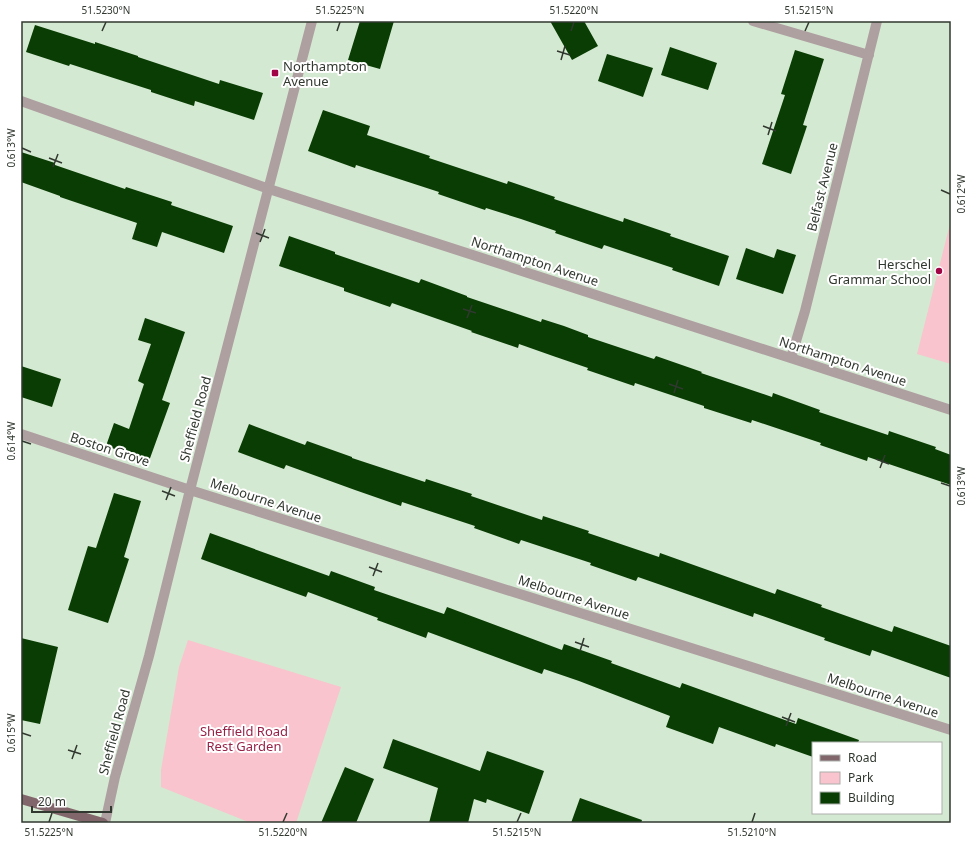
<svg xmlns="http://www.w3.org/2000/svg" width="972" height="844" font-family="'Noto Sans',sans-serif">
	<rect width="100%" height="100%" fill="#d4e9d1"/>
	<path fill="#f9c4cd" d="M951,220v144l-34,-10z
		M188,640l153,47 -45,136h-45l-90,-36v-17l18,-103z"/>
	<path fill="#093d04" d="M360,21h34l-14,48 -32,-9z
		M550,21h34l14,25 -26,14z
		M35,25l60,19v-2l43,14v1l81,27 1,-4 43,13 -9,27 -59,-19 -1,5 -43,-14v-2l-81,-26 -1,2 -43,-14z
		M670,47l47,16 -9,27 -47,-15z
		M795,50l29,9 -21,66 4,1 -16,48 -29,-10 23,-69 -4,-1z
		M607,54l46,14 -10,29 -45,-16z
		M323,110l47,16 -3,9 63,21 -1,2 78,26 1,-3 47,16 -1,2 69,23 1,-4 47,16 -1,2 59,20 -10,30 -47,-16 1,-2 -69,-23 -2,4 -47,-16 1,-2 -35,-12 -35,-11 -1,2 -47,-16 1,-2 -83,-27 -1,3 -47,-17z
		M21,152l34,11v2l70,24 1,-2 46,15 -1,3 62,21 -9,27 -62,-21 -5,15 -25,-8 5,-16 -77,-26v-1l-39,-14z
		M289,236l46,16v2l84,29 2,-4 46,17v1l74,25 1,-3 22,7 24,9v2l66,22 2,-3 46,16 -1,1 71,24 1,-4 47,17 -1,2 69,23 1,-4 47,16 -1,2 16,6v30l-83,-28 -1,4 -47,-16 1,-2 -69,-23 -1,3 -47,-15v-2l-69,-23 -1,3 -47,-16 1,-2 -35,-12 -34,-12 -1,4 -47,-16 1,-1 -80,-28 -2,4 -46,-16v-3l-65,-22z
		M746,248l28,10 3,-9 19,6 -13,39 -47,-15z
		M145,318l40,14 -23,68 8,3 -21,58 -43,-15 8,-23 15,6 15,-45 -6,-3 13,-37 -13,-4z
		M21,366l40,13 -9,28 -31,-10z
		M249,424l56,21 2,-4 45,16v1l73,24 1,-3 46,15 -1,2 71,24 1,-4 46,15 -1,2 71,24 1,-4 115,41 2,-5 45,16 -1,2 71,25 2,-6 57,20v32l-79,-28 -2,6 -46,-16 1,-2 -71,-25 -1,4 -115,-40 -2,4 -46,-16 1,-2 -70,-23 -2,4 -45,-16 1,-2 -73,-24 -1,4 -46,-16 -69,-25 -2,4 -46,-17z
		M114,493l27,8 -17,56 5,2 -21,64 -40,-13 20,-64 8,2z
		M210,533l119,43 2,-5 44,16 -1,3 70,24 3,-7 115,43 2,-6 48,17 -1,2 69,25 2,-5 114,41 2,-6 61,22 -1,3h-45v14l-37,-13 -1,3 -56,-20 -6,17 -47,-17 4,-11 -91,-35 -35,-12 -2,5 -114,-42 -2,6 -49,-18 1,-2 -70,-26 -2,5 -105,-38z
		M21,638l37,9 -18,77 -19,-4z
		M393,739l87,32 7,-20 57,20 -15,43 -42,-15 -1,4 -12,-4 -6,24h-39l9,-35 -55,-20z
		M345,767l29,12 -18,44h-35z
		M580,798l62,22 -1,3h-70z"/>
	<g fill="none" stroke-linecap="round" stroke-linejoin="round">
		<path stroke="#ae9fa1" stroke-width="10" d="M753,21l116,34
			M21,101l248,88 682,221
			M791,358l14,-47 72,-290
			M21,434l169,56 761,240
			M105,823l10,-46 34,-121 41,-166 122,-469"/>
		<path stroke="#81676c" stroke-width="10" d="M21,799l82,24"/>
	</g>
	<path fill="none" stroke="#30382f" stroke-width="1.5" d="M102,31l4,-9M337,31l3,-9M571,31l3,-9M805,31l4,-9M557,51l13,4M561,60l4,-14M763,126l13,5M768,135l4,-13M22,148l9,4M49,158l13,5M53,167l5,-13M941,190l9,4M256,233l13,5M260,242l5,-13M463,309l13,4M467,318l5,-13M669,384l14,5M674,393l4,-13M22,441l9,3M876,459l13,5M880,468l5,-13M941,483l9,3M162,491l13,5M166,500l5,-13M369,567l13,5M373,576l5,-13M575,642l14,5M580,651l4,-13M782,717l13,5M786,726l5,-13M22,733l9,3M68,750l13,4M72,759l5,-14M49,822l3,-9M283,822l4,-9M517,822l4,-9M752,822l3,-9"/>
	<g fill="#a10546" stroke="#fff" stroke-width="1.5">
		<rect x="271" y="69" width="8" height="8" rx="2"/>
		<circle cx="939" cy="271" r="4"/>
	</g>
	<g text-anchor="middle" dominant-baseline="central" stroke-width="4" stroke-linejoin="round" paint-order="stroke">
		<g font-size="13" fill="#30382f" stroke="#fff" text-anchor="start">
			<text x="283" y="66">Northampton<tspan x="283" dy="15">Avenue</tspan></text>
			<text x="931" y="264" text-anchor="end">Herschel<tspan x="931" dy="15">Grammar School</tspan></text>
		</g>
		<g font-size="13" fill="#30382f" stroke="#fff">
			<text transform="translate(822 187) rotate(-76)">Belfast Avenue</text>
			<text transform="translate(535 261) rotate(18)">Northampton Avenue</text>
			<text transform="translate(843 361) rotate(18)">Northampton Avenue</text>
			<text transform="translate(195 419) rotate(-75)">Sheffield Road</text>
			<text transform="translate(110 449) rotate(18)">Boston Grove</text>
			<text transform="translate(266 500) rotate(18)">Melbourne Avenue</text>
			<text transform="translate(574 597) rotate(18)">Melbourne Avenue</text>
			<text transform="translate(883 695) rotate(18)">Melbourne Avenue</text>
			<text transform="translate(114 732) rotate(-75)">Sheffield Road</text>
		</g>
		<g font-size="13" fill="#972248" stroke="#fff">
			<text x="244" y="731">Sheffield Road<tspan x="244" dy="15">Rest Garden</tspan></text>
		</g>
	</g>
	<rect width="972" height="844" fill="none" stroke="#ffffff" stroke-width="44"/>
	<rect x="812" y="742" width="130" height="72" fill="#ffffff" stroke="#acafac"/>
	<rect x="820" y="755" width="20" height="6" fill="#81676c" stroke="#acafac"/>
	<text x="848" y="762" font-size="12" fill="#30382f">Road</text>
	<rect x="820" y="772" width="20" height="12" fill="#f9c4cd" stroke="#acafac"/>
	<text x="848" y="782" font-size="12" fill="#30382f">Park</text>
	<rect x="820" y="792" width="20" height="12" fill="#093d04" stroke="#acafac"/>
	<text x="848" y="802" font-size="12" fill="#30382f">Building</text>
	<path d="M32 806v6h79v-6" fill="none" stroke="#30382f" stroke-width="2"/>
	<text x="38" y="806" font-size="12" fill="#30382f" stroke="#ffffff" stroke-width="3" paint-order="stroke">20 m</text>
	<rect x="22" y="22" width="928" height="800" fill="none" stroke="#30382f" stroke-width="1.5"/>
	<g font-size="10" text-anchor="middle" fill="#30382f">
		<text x="106" y="14">51.5230°N</text>
		<text x="340" y="14">51.5225°N</text>
		<text x="574" y="14">51.5220°N</text>
		<text x="809" y="14">51.5215°N</text>
		<text transform="translate(11 148) rotate(-90)" y="4">0.613°W</text>
		<text transform="translate(961 194) rotate(-90)" y="4">0.612°W</text>
		<text transform="translate(11 441) rotate(-90)" y="4">0.614°W</text>
		<text transform="translate(961 486) rotate(-90)" y="4">0.613°W</text>
		<text transform="translate(11 733) rotate(-90)" y="4">0.615°W</text>
		<text x="49" y="836">51.5225°N</text>
		<text x="283" y="836">51.5220°N</text>
		<text x="517" y="836">51.5215°N</text>
		<text x="752" y="836">51.5210°N</text>
	</g>
</svg>
